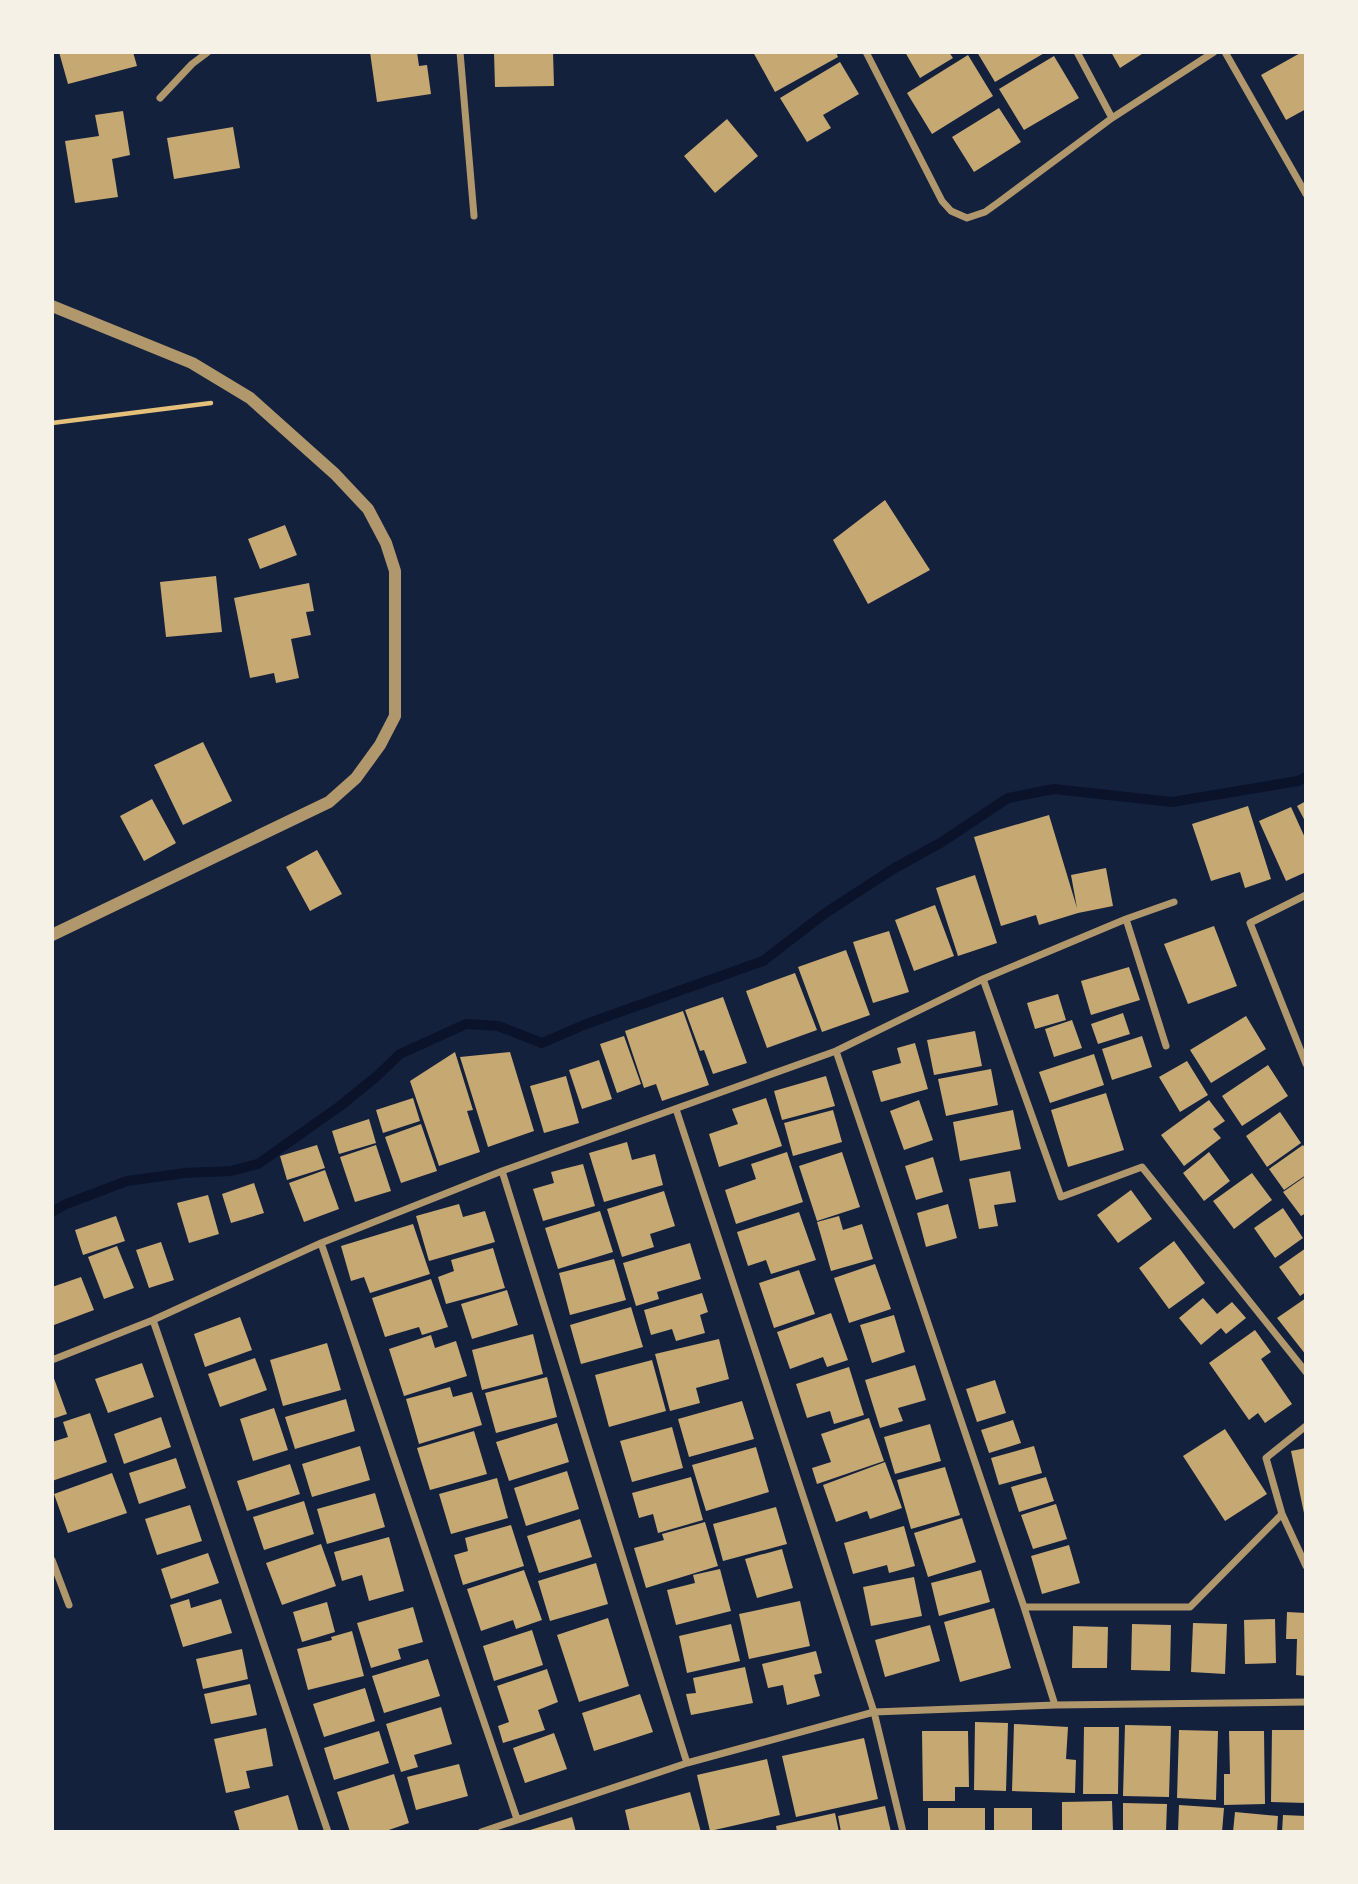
<svg xmlns="http://www.w3.org/2000/svg" width="1358" height="1884" font-family="'Alegreya Sans',sans-serif">
	<rect width="100%" height="100%" fill="#14213d"/>
	<g fill="none" stroke-linecap="round" stroke-linejoin="round">
		<path stroke="#0b132b" stroke-width="10" d="M52,1212l14,-8 61,-23 58,-8 46,-2 27,-7 82,-58 37,-30 23,-22 66,-30 32,2 44,17 44,-19 177,-63 61,-47 69,-45 49,-27 66,-44 46,-9 118,13 126,-21 8,-4"/>
	</g>
	<path fill="#c6a872" d="M59,52h74l4,14 -69,18z
		M370,52h47l2,14 8,-1 4,29 -54,8z
		M494,52h59l1,34 -59,1z
		M753,52h83l2,5 -63,35z
		M905,52h44l4,6 -33,20z
		M977,52h69l-51,30z
		M1111,52h34l-25,16z
		M1302,52h4v57l-20,11 -25,-45z
		M968,55l25,41 -61,38 -25,-41z
		M1054,56l25,42 -55,32 -25,-41z
		M840,62l19,32 -36,21 8,13 -24,14 -27,-44z
		M999,108l22,34 -47,30 -22,-35z
		M123,111l7,44 -18,4 6,38 -43,6 -10,-62 34,-5 -4,-21z
		M727,119l31,37 -43,37 -31,-37z
		M233,127l7,41 -66,11 -7,-41z
		M885,500l45,70 -62,34 -35,-64z
		M285,525l12,30 -37,14 -12,-30z
		M216,576l6,56 -56,5 -6,-55z
		M309,583l5,28 -8,1 5,23 -20,4 8,39 -23,5 -2,-10 -24,5 -16,-80z
		M203,742l29,59 -49,24 -29,-60z
		M152,799l24,44 -32,18 -24,-45z
		M1306,801v22l-9,-17z
		M1248,806l23,73 -26,9 -5,-16 -29,9 -19,-57z
		M1291,807l15,33v32l-20,9 -27,-60z
		M1049,815l28,93 -6,-33 35,-7 7,38 -35,7 -39,12 -3,-10 -35,11 -27,-89z
		M317,850l25,44 -32,17 -24,-44z
		M975,875l22,68 -39,13 -22,-68z
		M935,905l19,51 -40,15 -19,-51z
		M1214,926l23,60 -49,18 -24,-60z
		M889,931l20,61 -36,11 -20,-61z
		M846,950l24,65 -48,17 -24,-65z
		M1129,967l11,33 -49,15 -10,-34z
		M795,973l22,57 -50,18 -21,-57z
		M1058,994l8,26 -31,9 -8,-26z
		M723,997l24,66 -34,11 -9,-24 -4,1 -15,-41z
		M683,1011l26,74 -47,16 -6,-17 -12,4 -19,-57z
		M1123,1013l7,21 -32,10 -7,-20z
		M1246,1016l20,33 -55,34 -21,-33z
		M1072,1020l10,28 -28,9 -9,-28z
		M975,1031l7,35 -48,9 -7,-35z
		M624,1036l17,48 -24,9 -17,-49z
		M1142,1036l10,31 -40,13 -10,-31z
		M915,1043l13,46 -47,13 -9,-31 29,-8 -4,-15z
		M455,1052l18,58 -6,1 13,41 -41,14 -29,-85z
		M510,1052l24,79 -46,16 -28,-90z
		M1094,1054l10,31 -54,18 -11,-31z
		M599,1060l13,39 -30,10 -13,-39z
		M1187,1061l21,34 -28,17 -21,-35z
		M1268,1065l20,31 -46,30 -20,-30z
		M991,1069l7,36 -52,11 -8,-37z
		M566,1076l13,47 -35,10 -14,-47z
		M826,1076l9,30 -53,14 -8,-29z
		M1106,1093l18,57 -56,17 -17,-57z
		M413,1098l7,23 -37,12 -7,-23z
		M766,1098l16,48 -63,21 -10,-33 29,-10 -6,-15z
		M919,1100l14,40 -29,10 -14,-39z
		M1209,1100l16,21 -12,8 8,9 -37,28 -23,-31z
		M833,1110l9,32 -49,14 -9,-33z
		M1013,1110l8,39 -61,12 -7,-39z
		M1280,1112l21,31 -34,24 -21,-31z
		M369,1119l7,24 -37,11 -7,-23z
		M421,1124l16,47 -36,12 -16,-46z
		M627,1142l5,18 23,-6 8,31 -59,17 -15,-49z
		M317,1145l8,23 -38,12 -7,-24z
		M376,1145l15,46 -36,11 -15,-45z
		M1303,1145l3,4v26l-22,15 -15,-21z
		M787,1152l16,50 -67,22 -11,-34 31,-11 -5,-15z
		M842,1152l18,55 -43,14 -18,-55z
		M1209,1152l21,29 -26,20 -21,-28z
		M933,1157l10,35 -27,8 -11,-34z
		M583,1164l12,42 -52,15 -10,-32 21,-6 -3,-11z
		M325,1170l14,39 -35,13 -15,-39z
		M1010,1171l6,31 -22,3 4,21 -19,3 -10,-50z
		M1252,1173l20,27 -38,29 -21,-28z
		M1306,1176v37l-5,3 -18,-24z
		M254,1183l10,30 -33,10 -9,-29z
		M1131,1190l21,29 -34,24 -21,-28z
		M664,1191l11,35 -25,8 4,13 -32,10 -15,-48z
		M208,1195l11,39 -30,9 -12,-40z
		M459,1204l4,13 22,-6 10,31 -66,19 -13,-45z
		M948,1204l9,34 -31,9 -9,-34z
		M1283,1208l20,30 -28,20 -21,-30z
		M600,1211l13,41 -55,17 -13,-41z
		M799,1212l17,48 -45,14 -5,-14 -18,6 -11,-34z
		M116,1216l9,25 -42,14 -8,-25z
		M839,1216l4,14 19,-6 11,35 -42,12 -14,-49z
		M413,1224l17,50 -60,19 -6,-16 -13,4 -10,-35z
		M1174,1241l31,42 -36,26 -30,-41z
		M161,1242l13,38 -25,8 -13,-38z
		M690,1243l11,36 -44,13 2,7 -23,7 -13,-43z
		M117,1246l17,42 -30,11 -16,-42z
		M493,1248l12,40 -59,16 -8,-27 16,-6 -3,-11z
		M1306,1248v44l-6,4 -21,-29z
		M614,1259l12,41 -56,15 -11,-42z
		M875,1264l16,45 -42,14 -15,-45z
		M799,1270l16,44 -41,14 -15,-45z
		M81,1277l13,33 -40,15 -2,-38z
		M431,1279l17,48 -26,8 -3,-8 -34,10 -13,-39z
		M507,1290l11,35 -46,14 -11,-35z
		M702,1293l6,19 -8,3 5,18 -29,8 -4,-12 -21,6 -7,-25z
		M1203,1298l14,16 15,-12 14,16 -20,16 -5,-6 -20,17 -22,-27z
		M1306,1298v57l-29,-37z
		M631,1307l12,40 -62,17 -11,-39z
		M831,1313l17,47 -21,7 -4,-10 -33,12 -13,-37z
		M894,1315l11,37 -33,11 -12,-38z
		M240,1317l12,33 -47,17 -11,-33z
		M1255,1330l16,22 -10,7 31,45 -27,19 -7,-10 -9,7 -40,-57z
		M533,1334l10,40 -61,16 -10,-40z
		M431,1335l4,13 21,-7 11,35 -63,20 -15,-47z
		M719,1339l10,40 -33,9 4,15 -30,8 -15,-57z
		M327,1343l14,47 -58,16 -13,-46z
		M255,1358l12,32 -47,17 -12,-33z
		M652,1360l14,51 -57,16 -14,-52z
		M142,1363l12,34 -46,16 -13,-34z
		M915,1365l11,35 -28,8 5,13 -23,7 -15,-48z
		M849,1367l15,48 -30,9 -4,-13 -23,7 -11,-34z
		M52,1373l15,41 -15,5z
		M547,1377l10,40 -61,16 -11,-40z
		M995,1380l11,33 -29,9 -11,-33z
		M450,1387l3,10 19,-5 10,33 -63,19 -13,-45z
		M346,1399l9,32 -60,18 -10,-32z
		M742,1401l12,38 -65,18 -11,-38z
		M274,1408l14,42 -35,11 -13,-42z
		M90,1413l17,49 -55,19v-39l16,-5 -5,-15z
		M161,1417l10,30 -47,17 -10,-30z
		M869,1418l15,43 -67,23 -5,-16 19,-6 -10,-28z
		M1013,1420l8,23 -32,10 -8,-23z
		M557,1423l12,39 -60,19 -13,-39z
		M930,1424l11,37 -46,13 -11,-37z
		M672,1427l11,41 -51,14 -12,-41z
		M1225,1429l42,65 -42,27 -42,-65z
		M474,1431l13,43 -57,16 -13,-42z
		M360,1446l10,34 -58,17 -10,-33z
		M1034,1446l8,27 -43,12 -8,-27z
		M756,1447l13,45 -63,19 -14,-46z
		M1306,1448v65h-2l-13,-62z
		M176,1458l10,30 -47,16 -10,-31z
		M885,1462l17,46 -32,11 -3,-8 -31,11 -13,-37z
		M290,1464l10,30 -53,17 -10,-30z
		M945,1467l15,48 -49,14 -14,-49z
		M567,1471l12,38 -53,17 -12,-38z
		M112,1473l15,40 -59,20 -14,-39z
		M691,1477l12,43 -45,13 -5,-19 -14,4 -7,-25z
		M1046,1477l8,24 -35,11 -8,-25z
		M497,1478l11,40 -57,16 -12,-40z
		M375,1493l10,34 -58,17 -10,-35z
		M304,1501l10,33 -50,16 -11,-33z
		M1056,1504l11,35 -34,10 -12,-34z
		M190,1505l12,36 -45,14 -12,-36z
		M776,1507l11,37 -64,17 -10,-37z
		M962,1518l14,44 -48,15 -14,-44z
		M580,1519l12,38 -53,16 -12,-37z
		M705,1522l13,44 -72,22 -12,-40 30,-8 -2,-6z
		M511,1525l13,41 -61,19 -9,-30 14,-4 -3,-13z
		M904,1526l11,40 -26,7 -2,-8 -34,9 -9,-31z
		M389,1537l15,54 -35,10 -7,-26 -20,6 -8,-29z
		M321,1544l15,42 -54,19 -16,-42z
		M1069,1545l11,38 -38,11 -11,-38z
		M782,1549l11,39 -36,10 -12,-39z
		M208,1553l11,30 -48,16 -10,-30z
		M596,1563l12,41 -58,17 -12,-40z
		M720,1569l11,42 -55,14 -9,-35 28,-7 -2,-8z
		M524,1570l18,50 -26,9 -3,-9 -32,11 -14,-42z
		M981,1570l9,32 -51,14 -8,-33z
		M914,1577l8,39 -51,10 -8,-39z
		M189,1599l2,9 30,-9 11,34 -49,14 -13,-42z
		M800,1601l10,45 -61,13 -10,-45z
		M327,1602l8,30 -33,10 -9,-30z
		M413,1607l10,35 -25,7 3,10 -30,9 -14,-45z
		M994,1608l17,60 -51,14 -16,-60z
		M1287,1612l19,1v63l-10,-1 1,-36h-11z
		M608,1618l21,68 -50,16 -22,-67z
		M1275,1619l1,44 -31,1 -1,-44z
		M1193,1623l34,1 -2,50 -34,-2z
		M731,1624l9,37 -53,12 -8,-37z
		M1132,1624l39,1 -1,46 -39,-1z
		M930,1625l10,36 -55,16 -10,-37z
		M1073,1626l35,1 -1,41h-35z
		M532,1630l11,35 -49,16 -11,-35z
		M352,1631l12,45 -56,14 -11,-41 35,-9 -1,-3z
		M242,1649l6,30 -45,10 -7,-30z
		M816,1651l6,22 -8,2 6,21 -33,9 -4,-20 -15,3 -6,-24z
		M428,1659l12,37 -56,17 -12,-37z
		M745,1667l8,36 -62,12 -5,-21 10,-1 -3,-15z
		M547,1669l11,33 -20,8 7,20 -42,13 -5,-17 11,-4 -12,-36z
		M250,1684l7,31 -46,9 -7,-30z
		M365,1688l10,33 -51,16 -11,-33z
		M640,1694l13,38 -59,19 -12,-38z
		M441,1707l11,37 -38,11 4,12 -17,5 -15,-48z
		M975,1722l33,1 -2,68 -32,-1z
		M1014,1724l54,3 -2,32 10,1 -1,33 -63,-2z
		M1125,1725l46,1 -2,71 -46,-1z
		M1084,1727h35l-1,67h-35z
		M266,1728l7,38 -27,5 4,17 -24,5 -12,-54z
		M1179,1730l39,1 -2,69 -39,-2z
		M1272,1730h34v73l-35,-1z
		M379,1731l10,32 -55,17 -10,-32z
		M922,1731h46l1,56h-14v14h-32z
		M1229,1731h35l1,73 -41,1v-31h6z
		M554,1733l13,36 -42,14 -12,-35z
		M864,1738l14,61 -82,18 -14,-61z
		M767,1759l13,56 -70,16 -13,-56z
		M459,1764l9,32 -52,14 -9,-33z
		M394,1774l15,49 -26,9h-33l-13,-40z
		M690,1792l11,40h-71l-5,-22z
		M288,1795l11,37h-59l-6,-21z
		M1112,1801l1,31h-51v-30z
		M1123,1803l44,1 -1,28h-43z
		M1179,1805l45,3 -2,24h-44z
		M885,1806l6,26h-50l-3,-16z
		M928,1808h57v24h-57z
		M994,1808h38v24h-38z
		M1235,1812l43,4 -1,16h-44z
		M835,1813l4,19h-62l-1,-6z
		M1283,1815l23,1v16h-24z
		M572,1817l4,15h-48l-1,-1z"/>
	<g fill="none" stroke-linecap="round" stroke-linejoin="round">
		<path stroke="#e5c07b" stroke-width="4.5" d="M52,423l159,-20"/>
		<path stroke="#b1986c" stroke-width="7" d="M460,52l14,164
			M866,52l76,149 9,10 16,7 18,-6 14,-10 113,-84 102,-66
			M1077,52l35,66
			M1225,52l81,142
			M160,98l32,-34 16,-12
			M1306,895l-56,28 56,141
			M1126,919l40,127
			M983,979l78,218 81,-30 164,205
			M836,1051l188,556 31,98
			M676,1109l198,603 29,120
			M502,1171l185,592
			M321,1243l196,576
			M153,1320l175,512
			M52,1360l101,-40 168,-77 181,-72 334,-120 147,-72 143,-60 48,-17
			M1282,1514l24,52
			M52,1560l17,45
			M1024,1607h166l92,-93 -16,-56 40,-32
			M481,1832l206,-69 187,-51 181,-7 251,-3"/>
		<path stroke="#b1986c" stroke-width="12" d="M52,306l140,57 58,35 85,76 33,35 18,34 9,28v145l-15,29 -24,33 -27,24 -277,133"/>
	</g>
	<rect width="1358" height="1884" fill="none" stroke="#f6f1e7" stroke-width="108"/>
</svg>
